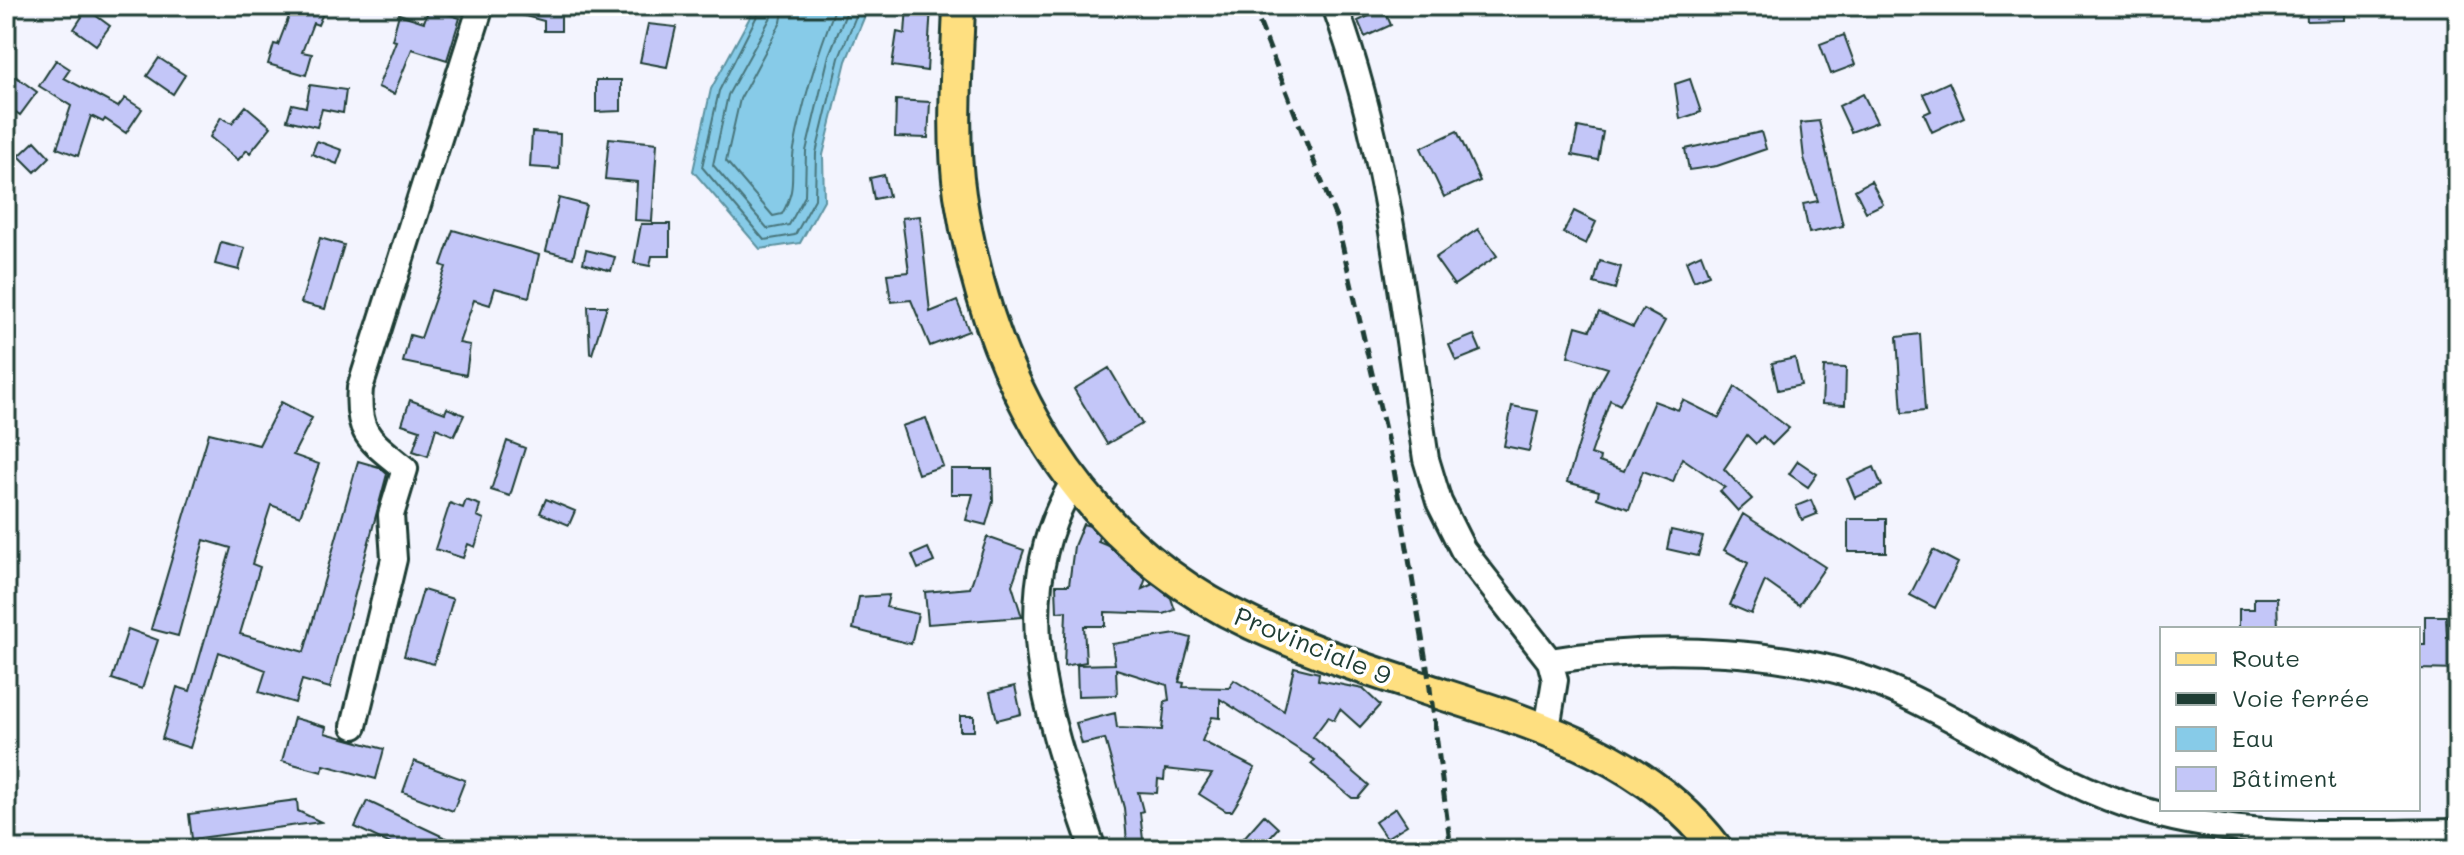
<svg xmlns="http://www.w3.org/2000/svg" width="2464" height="855" font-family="Mali,sans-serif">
	<rect width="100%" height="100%" fill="#f3f4fe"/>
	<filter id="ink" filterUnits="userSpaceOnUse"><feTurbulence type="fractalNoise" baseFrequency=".0125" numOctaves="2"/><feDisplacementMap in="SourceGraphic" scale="16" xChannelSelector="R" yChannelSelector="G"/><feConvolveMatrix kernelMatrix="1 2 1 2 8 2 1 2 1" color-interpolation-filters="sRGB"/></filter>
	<g filter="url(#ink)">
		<path fill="#87cbe8" stroke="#5d92a0" stroke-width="2" d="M756,6h113l-23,55 -23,94 1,45 -24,43 -40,6 -67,-78 18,-82z"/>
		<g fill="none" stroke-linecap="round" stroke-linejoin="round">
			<path stroke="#49767c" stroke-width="2" d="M762,6l-43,85 -17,76 62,73 31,-5 20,-36 1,-46 23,-95 21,-52
				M772,6l-1,11 -43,78 -15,70 55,64 21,-4 16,-29 1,-45 23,-96 20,-49
				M784,6l-3,16 -41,77 -14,62 47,55 9,-2c16,-29 7,-36 12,-65 9,-49 24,-97 42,-143"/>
		</g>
		<path fill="#c3c6f8" stroke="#1f3d34" stroke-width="2" d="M293,6h33l-8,19 -5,-2 -11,29 10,2 -6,21 -38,-11 6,-20 4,1z
			M506,6h55v25h-17v-10l-38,-10z
			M907,6h24l-4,65 -35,-5 5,-34 8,2z
			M2306,6h39v14l-38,1z
			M429,8l31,10 -13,42 -35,-11 -18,45 -16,-7 18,-46 -4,-1 7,-26 25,8z
			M87,9l23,17 -14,19 -22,-16z
			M1384,9l7,16 -26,12 -7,-16z
			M648,24l28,3 -9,40 -27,-5z
			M1844,35l11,30 -24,9 -11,-30z
			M159,58l26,17 -12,19 -26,-18z
			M56,60l14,9 -6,9 54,29 7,-9 17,11 -16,24 -21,-14 -2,3 -12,-6 -13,40 -21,-8 14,-42 -32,-20z
			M15,76l22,16 -17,23 -14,-10v-16z
			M1690,79l11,33 -21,7 -5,-35z
			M596,80h25v31l-25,1z
			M1949,82l15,35 -32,15 -8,-18 7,-3 -8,-17z
			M310,85l36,5 -3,23 -21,-4 -5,18 -30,-7 5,-16 14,3z
			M1863,94l14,28 -26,10 -12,-26z
			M896,100l34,2 -2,36 -33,-1z
			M246,106l25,21 -21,26 -3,-3 -9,10 -28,-23 11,-20 11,6z
			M1819,121l24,105 -34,7 -6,-29 15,-3 -14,-43 -4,-35z
			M1578,127l25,5 -5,28 -26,-5z
			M1457,131l23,50 -36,16 -23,-49z
			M532,132l28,2 -1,35 -29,-2z
			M1761,132l5,17 -49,17 -28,4 -4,-21z
			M609,138l48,5 -5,78 -17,-1 2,-38 -32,-3z
			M35,141l15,16 -15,15 -16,-16z
			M317,141l25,9 -5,14 -25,-10z
			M884,175l5,21 -15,3 -4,-21z
			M1871,181l12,23 -17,8 -11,-22z
			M559,198l27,7 -13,53 -27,-7z
			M1574,211l22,11 -10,22 -23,-11z
			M920,216l10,96 27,-11 12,30 -39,15 -19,-46 -20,2 -4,-28 22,-2 -7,-54z
			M641,224h29v32h-18l-2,10 -16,-3z
			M1478,229l19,27 -43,29 -19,-27z
			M453,230l86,25 -10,42 -34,-9 -5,17 -16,-5 -15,43 11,2 -4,30 -63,-13 7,-27 11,3 25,-71 -5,-2z
			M320,238l24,7 -19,64 -24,-6z
			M221,242l24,6 -6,22 -24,-6z
			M586,250l29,7 -4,14 -28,-8z
			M1701,254l8,21 -15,6 -8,-20z
			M1600,261l21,6 -6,22 -21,-6z
			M588,306h19l-15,48 -2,-1z
			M1643,309l22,12 -45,84 -10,-5 -19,54 9,3 -1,5 25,9 30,-70 24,9 5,-10 36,18 16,-31 54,41 -17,17 -9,-9 -7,8 -9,-9 -23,34 28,30 -14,12 -18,-20 5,-4 -43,-29 -9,24 -30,-11 -14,38 -32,-11 2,-7 -32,-9 28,-90 13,-24 -40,-12 8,-30 14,4 9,-18 34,15z
			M1920,334l5,77 -23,2 -5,-76z
			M1474,335l7,16 -25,10 -7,-16z
			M1795,358l6,27 -23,5 -6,-27z
			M1824,367l22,1 -1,37 -23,-1z
			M1109,368l33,56 -35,20 -33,-55z
			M410,400l35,13 2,-5 17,7 -10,21 -18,-8 -8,28 -15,-5 7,-21 -18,-6z
			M281,402l31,16 -19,37 26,9 -19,52 -29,-11 -19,59 8,3 -20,67 64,18 54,-191 21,6 8,7 -57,214 -28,-8 -7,23 -36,-11 7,-22 -47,-18 -29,96 -28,-9 15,-52 13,4 41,-143 -27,-8 -26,96 -27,-7 58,-196 50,12z
			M1512,406l26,5 -9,40 -25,-5z
			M926,418l17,48 -25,8 -16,-48z
			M507,441l18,7 -15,48 -19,-6z
			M1798,461l19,13 -9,13 -19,-13z
			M1874,467l8,19 -27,12 -8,-19z
			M951,469h41l1,32 -7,24 -20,-5 7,-26h-22z
			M546,499l29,12 -6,14 -29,-12z
			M466,500l14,5 -3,11 7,3 -9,28 -7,-3 -5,14 -28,-9 15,-46 13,5z
			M1811,500l6,14 -15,6 -6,-14z
			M1743,514l82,53 -26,38 -34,-24 -14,33 -21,-9 18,-42 -24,-13z
			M1848,519h38v33h-38z
			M1083,524l7,2 9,10 -1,5 10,4 38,33 -4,11 11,-5 18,14 4,12 -11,4 -59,-2v14h-21l2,36 -22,4 2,-55 -9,1 -1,-27h13l5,-39z
			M1671,530l32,7 -5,19 -31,-7z
			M987,537l37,13 -12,35 10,32 -94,7 -3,-32 45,-4z
			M928,548l6,14 -16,7 -6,-14z
			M1933,550l25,13 -23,45 -25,-13z
			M423,590l30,9 -19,65 -30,-8z
			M889,595l-3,12 32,7 -7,30 -58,-15 6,-32z
			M2254,598h23l1,31 -39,-1v-19h15z
			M2425,616h21l1,21 11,1v32l-40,-1v-24h7z
			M128,629l30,11 -16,49 -30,-10z
			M1176,634l15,4 -12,44 5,1 -1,4 46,1 5,-8 50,31 10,-44 25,6 -1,7 45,9 17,16 -20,22 -20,-18 -6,11 -6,-3 -15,20 56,48 -11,13h-6l-41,-34 4,-4 -95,-61v19l-8,-1 -10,24 53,27 -13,27 -10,16h-6l-27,-17 13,-20 -47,-5 -1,11 -6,-1 -1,14 -19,-1 5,19 -3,1 3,28 -16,2 -3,-34 -19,-69 -23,5 -6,-21 39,-10 2,15 45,2 3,-29 4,-1 -2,-15 -51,-16 1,26 -39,1 -1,-31 38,-1 -3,-20z
			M1015,686l6,28 -24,6 -7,-28z
			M960,716h14v15h-14z
			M294,718l32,9 -1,6 59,16 -8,30 -52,-14 -2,7 -40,-11z
			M414,761l51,19 -12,31 -50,-19z
			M297,800l1,11 23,11 -129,17 -3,-25z
			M367,801l102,48h-68l-46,-22z
			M1396,808l11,17 -21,13 -11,-16z
			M1264,815l14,13 -19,21h-25z"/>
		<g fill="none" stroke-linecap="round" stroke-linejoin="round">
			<g stroke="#1f3d34" stroke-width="30">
				<path id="minor" d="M1335,6c53,146 68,300 91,453l13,43 24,48 87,111 5,19 -8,49
					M1072,484c-70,120 -20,245 21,365
					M1550,661c104,-17 248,-14 346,30 84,38 161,94 250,120 103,30 206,21 312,21
					M354,726l40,-167 -3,-44 14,-46c-33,-28 -49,-33 -45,-81l121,-382"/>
			</g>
			<g stroke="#1f3d34" stroke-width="36">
				<path id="major" d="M959,6c-2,62 -8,128 1,189 29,185 116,347 292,429 58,27 118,47 177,66 106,34 218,66 288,159"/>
			</g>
			<use href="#minor" stroke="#fff" stroke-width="24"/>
			<use href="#major" stroke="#fedf80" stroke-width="30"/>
			<path stroke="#1f3d34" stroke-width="5" stroke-dasharray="12 6" stroke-linecap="butt" d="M1253,6l83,212 57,246 35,209 23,176"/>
		</g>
	</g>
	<g text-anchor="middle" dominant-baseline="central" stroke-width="7" stroke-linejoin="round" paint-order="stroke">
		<g font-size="26" fill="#1f3d34" stroke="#fff">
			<text transform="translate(1313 645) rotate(22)">Provinciale 9</text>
		</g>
	</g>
	<rect width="2464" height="855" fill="none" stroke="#fff" stroke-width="32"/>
	<rect x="16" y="16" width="2432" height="823" fill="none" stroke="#1f3d34" stroke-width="3" filter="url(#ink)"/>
	<rect x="2160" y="627" width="260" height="184" fill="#ffffff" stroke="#a5b1ae" stroke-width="2"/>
	<rect x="2176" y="653" width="40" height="12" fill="#fedf80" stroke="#a5b1ae" stroke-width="2"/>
	<text x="2232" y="667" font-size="24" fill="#1f3d34">Route</text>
	<rect x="2176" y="693" width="40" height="12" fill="#1f3d34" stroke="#a5b1ae" stroke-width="2"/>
	<text x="2232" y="707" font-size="24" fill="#1f3d34">Voie ferrée</text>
	<rect x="2176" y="727" width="40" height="24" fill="#87cbe8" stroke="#a5b1ae" stroke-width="2"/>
	<text x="2232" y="747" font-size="24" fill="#1f3d34">Eau</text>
	<rect x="2176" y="767" width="40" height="24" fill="#c3c6f8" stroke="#a5b1ae" stroke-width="2"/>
	<text x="2232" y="787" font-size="24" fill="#1f3d34">Bâtiment</text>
</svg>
